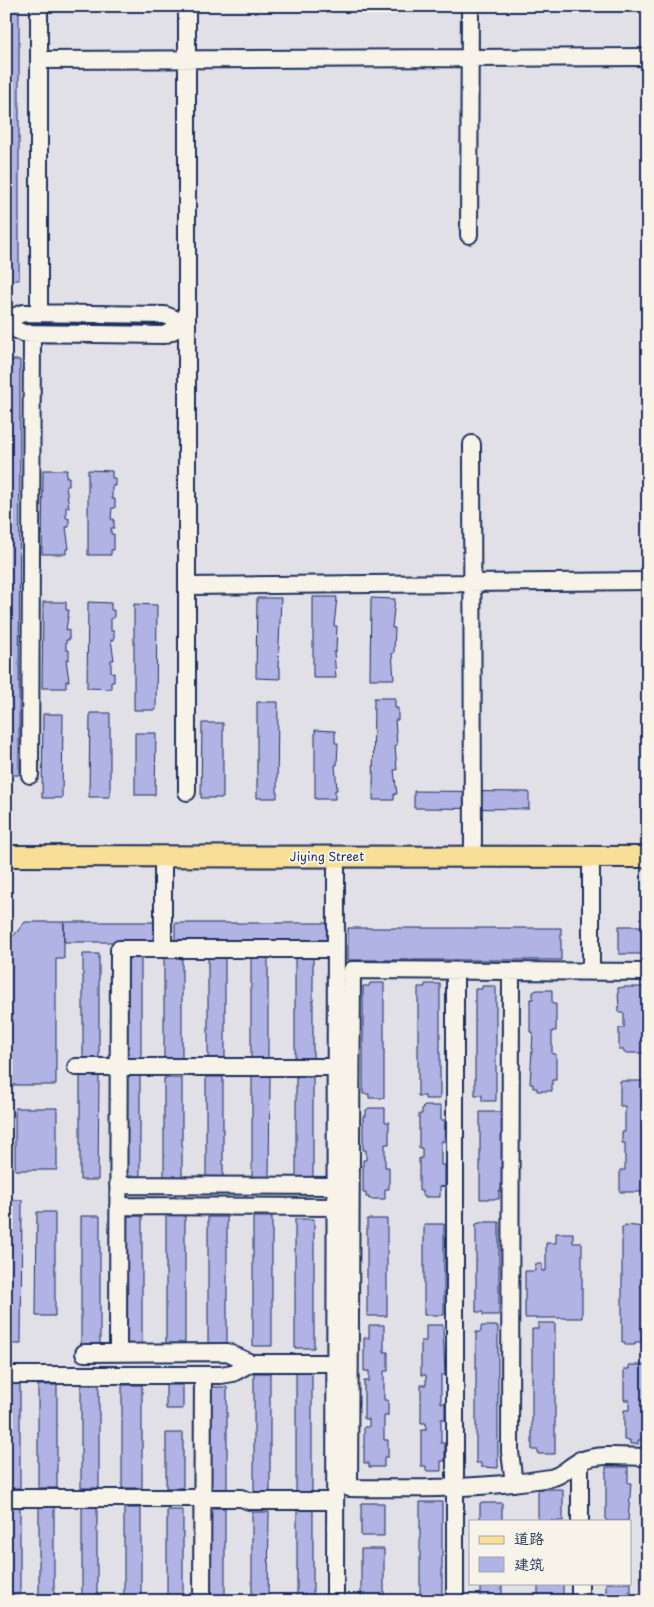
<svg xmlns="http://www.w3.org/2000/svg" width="654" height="1607" font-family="'Playpen Sans','LXGW WenKai TC',sans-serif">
	<rect width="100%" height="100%" fill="#e2e0e7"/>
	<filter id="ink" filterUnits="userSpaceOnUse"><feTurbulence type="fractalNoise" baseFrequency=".02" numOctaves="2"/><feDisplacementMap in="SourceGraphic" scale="10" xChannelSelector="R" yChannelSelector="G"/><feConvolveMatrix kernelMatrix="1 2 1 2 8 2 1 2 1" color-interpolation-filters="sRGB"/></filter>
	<g filter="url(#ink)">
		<path fill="#b1b3e4" stroke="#1b2f5e" d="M6,6h13v274h-13z
			M6,360h14l-1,415h-13z
			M43,470h24l-1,7h3v9h-3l3,21h-3v11h3v9h-3l3,22h-3v5h-24z
			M88,470l24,1v7h3v8h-3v13h3v9h-3l-1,11h3v9h-3v6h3v16h-3v5h-23z
			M313,597h24l-3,29h3l-1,26h-2l2,26h-23z
			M257,598h24l-3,69h2v12l-24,-1z
			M371,598l24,1 -3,29h3l-1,25h-2l2,26h-24z
			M43,602h23v8h3l-3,20h3v10h-3v10h3v10l-3,-1 3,22h-3v7h-24z
			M88,602l23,1v7h3v8h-3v13h3v9h-3l3,20h-3v12l3,1v9h-3v7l-24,-1z
			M134,604l23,1 -1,105h-22z
			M374,698h21v10h3v12h-3l2,25h-2l2,25h-3l3,24h-3v6h-21z
			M257,702h21l-1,96h-20z
			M90,713h20v84h-21z
			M43,714h20l-1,84h-20z
			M202,723h21v75h-22z
			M315,730l20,1v12h3l-1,22h-2l2,25h-2v9h-20z
			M135,733h21l-1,62h-20z
			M414,791l115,1v17l-115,-1z
			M25,922h39v37h-8v126h-50v-140z
			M64,922h93v20h-93z
			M175,923h155v23l-155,-1z
			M619,926h29v28h-29z
			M348,928h213v32h-213z
			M83,954h16v104h-16z
			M164,956l18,1v101h-18z
			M251,956h17v102h-17z
			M208,957h17v102h-17z
			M124,958h17v100h-17z
			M295,958h18v101h-18z
			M370,983h14v115h-15v-4h-6v-108h6z
			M425,984h15v115h-15v-3h-7v-109h7z
			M482,986h14v115h-14v-6h-7v-106h7z
			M624,987h24v66h-24v-3h-5v-22h5v-15h-5l-1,-25z
			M537,990h15v14h4v27h-4v23h4v26h-4v11h-15v-3h-4v-4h-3l3,-52h-3v-33h3v-7z
			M80,1073h19l-1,107h-18z
			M123,1076h17v103h-17z
			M252,1076h18l-1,102h-17z
			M206,1077h17v102h-17z
			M296,1077h17v102h-17z
			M164,1078h18v102h-18z
			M620,1081h28v111h-28v-22h5v-27h-3v-11h3v-26h-5z
			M425,1106h16v14h4l-1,22 -3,-1v24h4v22l-5,-1v11h-15v-2h-3v-4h-3v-33h3v-10h-3v-34h3v-6z
			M15,1108h42v62h-42z
			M369,1108h16v14h4v22h-4v23h4v22h-4v10h-16v-2h-3v-4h-3v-33h3v-10h-3v-34h3v-6z
			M480,1112h20v5h3v74h-4v8h-19z
			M6,1200h16l-1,144h-15z
			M37,1212h18v104h-19z
			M166,1215h19v129h-19z
			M81,1216h19v129h-19z
			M123,1216h19v129h-19z
			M208,1217h19v129h-19z
			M253,1217h19v129h-19z
			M295,1219h19v129h-19z
			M367,1219h20v97h-20z
			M483,1222h16v93h-16v-3h-7v-88z
			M424,1224h20v91h-20z
			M625,1225l20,2v53h3v12h-3v50h-10v3h-10v-3h-3v-115h3z
			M556,1233h17v10h9v75h-57v-47h10v-7h7v7h4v-28h10z
			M538,1323h17v131h-17v-4h-6v-121h6z
			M369,1325h15v27h4v19h-4v29h4v16h-4v24h4v17h-4v10h-15v-4h-5v-36h5v-8h-5v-38h5v-10h-5v-33h5z
			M426,1325h17l2,50h-4v28h4v16h-4v24h4v18h-4v10h-15v-5h-5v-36h5v-7h-5v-38h5v-10h-5v-34h5z
			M481,1326h17v142l-17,-1v-4h-5v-131h5z
			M629,1365h18l1,4v71h-10v4h-8v-4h-6v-30h5v-10h-5v-31h5z
			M296,1371h16v125h-16z
			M254,1373h16v123h-16z
			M6,1381h14v107h-14z
			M38,1385h19v103h-19z
			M81,1385h18v103h-18z
			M122,1385h20v103h-20z
			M166,1385h17v24h-17z
			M209,1387h18v102h-18z
			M166,1433h17v55h-17z
			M606,1467h22v16h3l-3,38h-22z
			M538,1489h25v32h-25z
			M420,1502h22v99h-22z
			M361,1503h23v33h-23z
			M480,1503h22v18h-22z
			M6,1504h14v92h-5v5h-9z
			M82,1506h15v95h-15z
			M39,1507h15v94h-15z
			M124,1508h17v93h-17z
			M209,1508h16v93h-16z
			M297,1509h16v92h-16z
			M167,1510h16v91h-16z
			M252,1512h17l-1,89h-16z
			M361,1549h23v52h-23z
			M631,1575v17h-3v9h-22v-18h24z
			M480,1583h22v18h-22z
			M538,1583h25v18h-25z"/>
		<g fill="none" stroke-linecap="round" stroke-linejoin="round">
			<g stroke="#1b2f5e" stroke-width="20">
				<path id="minor" d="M39,6v307
					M39,60l609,-3
					M469,235l1,-229
					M6,320l17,-7 142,2 22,9
					M6,325l17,8 141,2 23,-11
					M472,444l1,413
					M187,586l461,-5
					M30,775l2,-442
					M187,792v-786
					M163,949v-81
					M455,971v630
					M511,971l-1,481 4,31
					M591,972v-103
					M648,972l-296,-2 -3,518c69,1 133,1 201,-10 14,-2 21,-15 33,-18 19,-7 45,-3 65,-3
					M76,1067h260
					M118,1185l218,1
					M118,1206l218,1
					M118,1352l1,-403h217
					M84,1353l143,-1 24,11
					M6,1375h215l12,-2 18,-10h85
					M580,1460v61
					M6,1498h235l8,3h86
					M580,1583v18
					M202,1601l1,-226
					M335,1601l1,-732"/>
			</g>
			<g stroke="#1b2f5e" stroke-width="24">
				<path id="major" d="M6,856l642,1"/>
			</g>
			<use href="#minor" stroke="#f7f3e8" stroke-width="16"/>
			<use href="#major" stroke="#f9df96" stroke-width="20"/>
		</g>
	</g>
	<g text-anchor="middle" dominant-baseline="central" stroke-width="4" stroke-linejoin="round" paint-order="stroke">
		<g font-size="12" fill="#1b2f5e" stroke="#f7f3e8">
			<text x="327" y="856">Jiying Street</text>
		</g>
	</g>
	<rect width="654" height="1607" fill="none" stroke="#f7f3e8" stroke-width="25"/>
	<rect x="12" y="12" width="629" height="1582" fill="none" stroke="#1b2f5e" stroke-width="2" filter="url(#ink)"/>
	<rect x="469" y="1520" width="162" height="65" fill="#f7f3e8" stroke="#9fa5b1"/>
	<rect x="479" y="1536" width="25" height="8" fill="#f9df96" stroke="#9fa5b1"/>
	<text x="514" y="1544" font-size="15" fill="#1b2f5e">道路</text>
	<rect x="479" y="1557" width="25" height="15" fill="#b1b3e4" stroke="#9fa5b1"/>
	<text x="514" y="1570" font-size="15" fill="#1b2f5e">建筑</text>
</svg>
